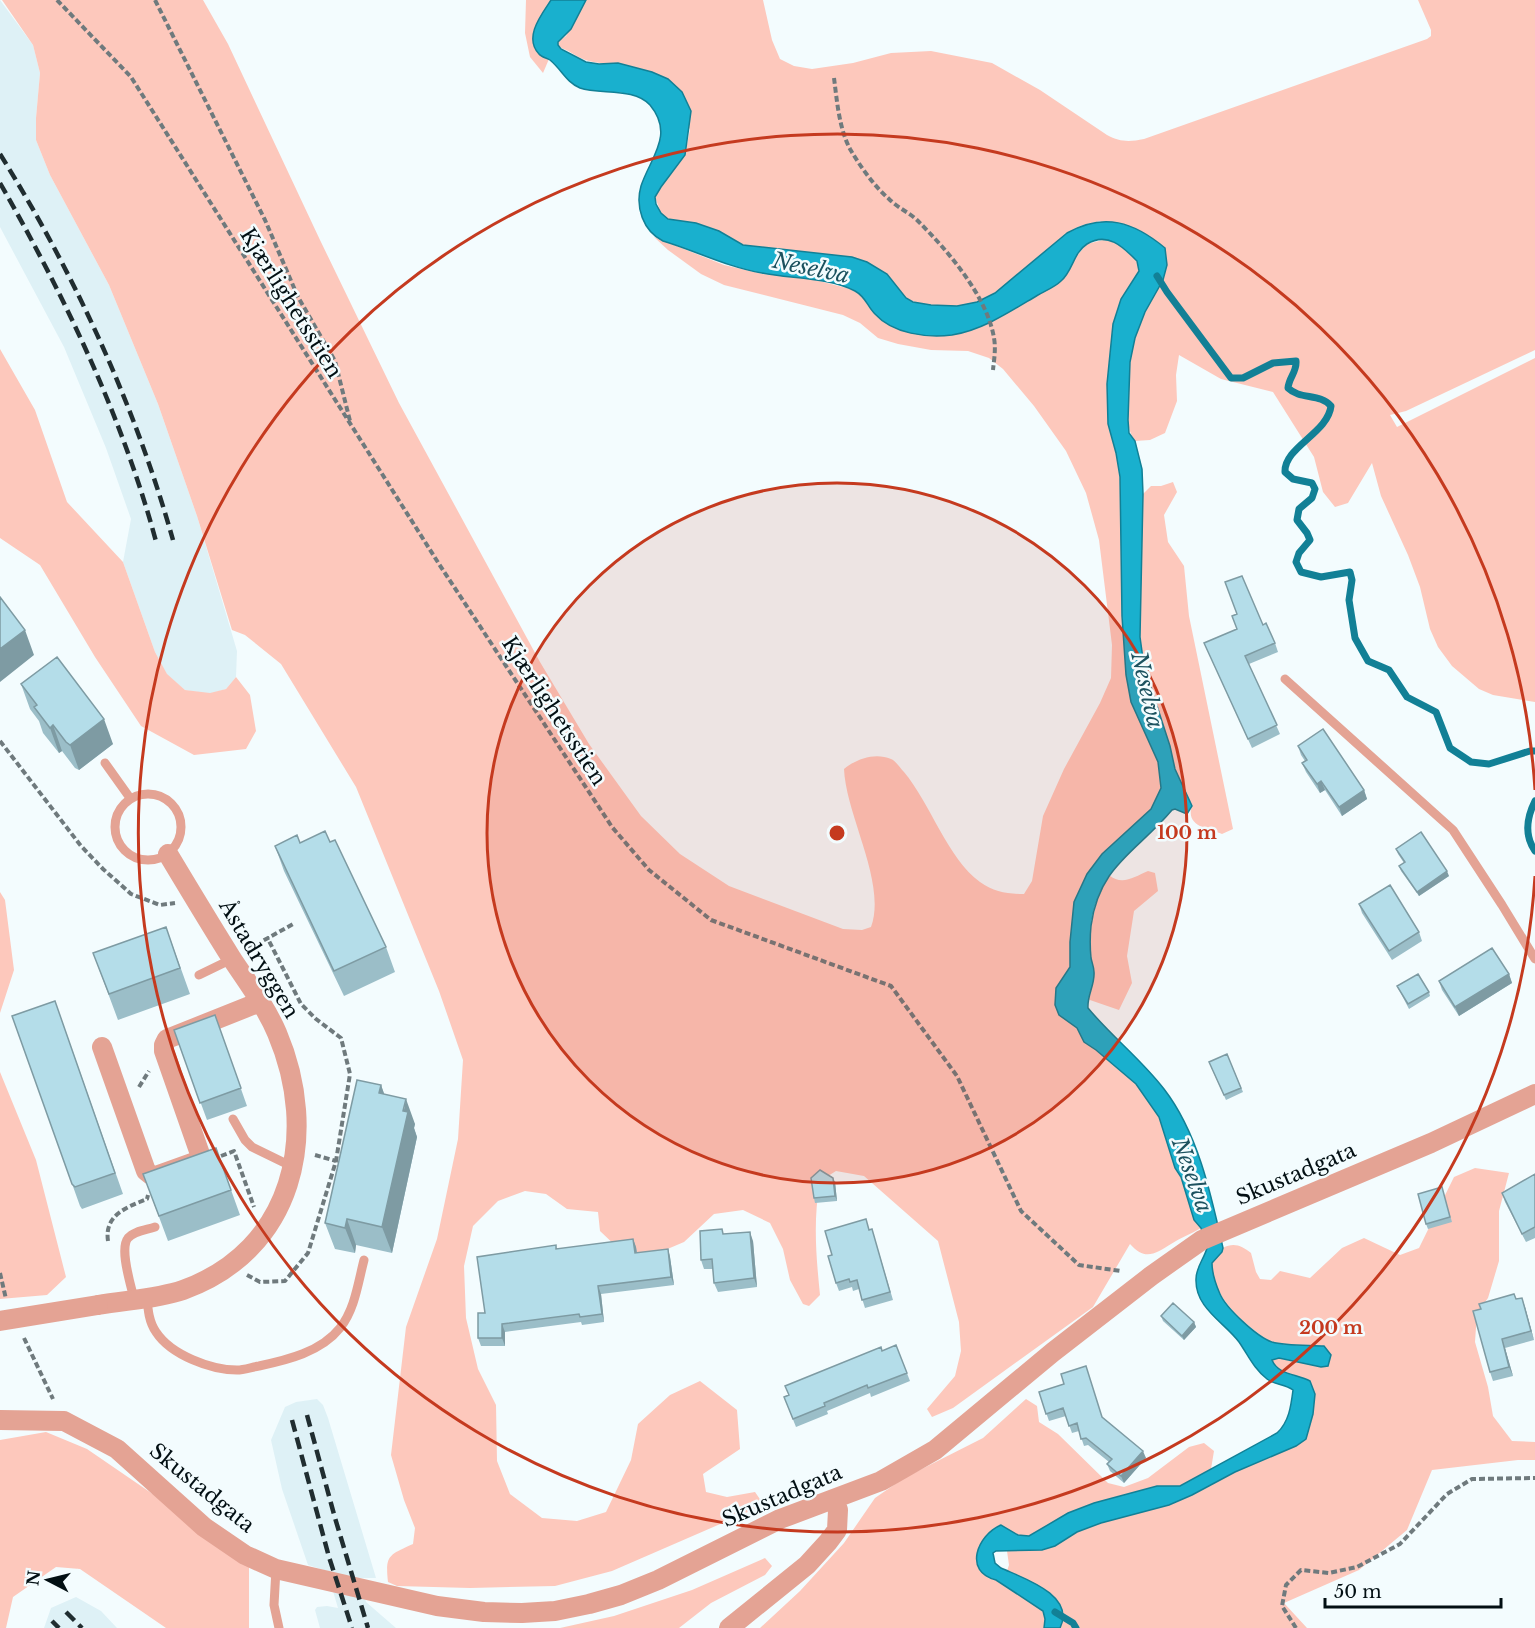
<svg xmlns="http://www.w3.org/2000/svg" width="1535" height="1628" font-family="'Libre Baskerville',serif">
	<rect width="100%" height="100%" fill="#f3fcfe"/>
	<path fill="#def1f6" d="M0,0l33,45 7,28 -4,45v22l14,35 59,110 49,119 39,112 40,135 -1,26 -10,12 -16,5 -25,-4 -18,-15 -12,-23 -32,-90 8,-43 -25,-71 -42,-101 -64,-120z
		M317,1399l6,6 5,13 48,160h-16l6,24 30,26h-76l-5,-18 2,-3 10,-1 11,2 -11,-37 -19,-6 -26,-76 -11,-49 14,-33 11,-5z
		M76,1597l25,14 16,17h-73l7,-20z"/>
	<path fill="#fdc8bc" d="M2,0h201l25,44 92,196 79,163 141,259 49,82 52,72 39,38 49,32 114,43 19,1 9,-3c16,-44 -25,-111 -27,-158 12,-10 31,-17 47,-10 5,2 9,9 13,13 26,31 44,87 76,110 14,10 27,12 44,12l8,-13 11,-65 21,-47 36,-66 11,-25 1,-33 -13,-105 -13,-47 -20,-42 -32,-45 -31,-37 -14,-11 -21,-7 -37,-1 -33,-6 -20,-6 -18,-15 -17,-8 -119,-30 -23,-11 -33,-24 -14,-13 70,28 39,9 45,4 46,12 11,7 10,18 17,11 59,9 24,-7 28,-12 65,-43 6,-14 13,-15 16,-4 11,1 23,20 2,10 -18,28 -8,25 -6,60 1,40 8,29 4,24 2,139 4,59 5,27 27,60 3,26 -10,21 -49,45 -15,20 -13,28 -4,40v25l-14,21 3,27 18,13 7,14 12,8 40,34 23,33 16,51 6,9 13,43 7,8c-10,6 -21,10 -30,16 -16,10 -26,17 -41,0l-37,63 -140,101 -21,9 -5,-8 28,-33 6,-25 -2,-29 -21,-81 -74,-65 -28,-5 -16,10c-7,40 -4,74 0,114l-11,11 -6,-2 -13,-24 -7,-31 -13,-26 -27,-13 -29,4 -30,28 -33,14 -31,-6 -20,-19 -2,-19 -31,-3 -21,-15 -21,-3 -27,10 -25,25 -9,40 2,52 12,51 18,36 1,56 13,33 32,24 35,3 29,-9 25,-52 7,-36 32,-29 30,-14 37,29 3,39 -37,25 3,18 21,5 28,-5 9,13 -152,66 -57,15 -85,2 -73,-2 -9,-4c-3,-27 1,-27 25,-38l2,-16 -11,-28 -13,-45 15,-128 31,-88 21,-100 5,-79 -24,-69 -83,-204 -75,-123 -36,-29 -13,-5 -35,-114 -39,-112 -49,-119 -59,-110 -14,-35v-22l4,-45 -7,-28z
		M526,0h25l-18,32 6,22 10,5 -6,14 -13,-16 -5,-24z
		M586,0h177l9,40 8,19 14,7 18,3 41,-6 38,-10 40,-2 61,12 48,27 67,45c13,7 22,7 37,4l283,-100 4,-3v-6l-13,-30h117v350l-129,61 -16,4 7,12 138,-69v344l-42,-7 -14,-6 -27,-23 -14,-19 -8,-18 -10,-42 -12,-32 -27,-59 -9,-33 -24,40 -13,4 -12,-15 -9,-35 -41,-65 -52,-13 -42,-24 -3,20 1,26 -12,32 -15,7 -15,1c-9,-13 -7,-25 -7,-40 1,-13 0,-26 2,-38 3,-31 18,-57 33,-83l-63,-59 -20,5 -13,7c-24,22 -58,55 -88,68 -11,5 -24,5 -37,5 -12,-1 -25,-2 -36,-8l-39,-36 -15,-5 -109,-12 -24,-14 -23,-8 -28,-4 -7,-6 -6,-16 6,-10 24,-32 5,-26 -72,-66c-19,1 -32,0 -48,-11 -5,-3 -8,-3 -13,-7l1,-4 8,-5z
		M0,349l35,61 32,92 56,60 32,90 12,22 18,16 25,3 16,-4 10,-12 14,18 6,36 -10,18 -52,6 -53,-29 -46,-69 -55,-92 -40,-27z
		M1173,482l4,10 -13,23 4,27 16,24 5,50 44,213 -11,5c-14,-5 -37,-8 -30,-28l-17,-37 -5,-23 -26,-80 -4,-29v-40l3,-103 8,-8h10z
		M1148,871l7,2 3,18 -24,20 -7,45 5,27 -13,27 -32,-11 7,-27 -3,-14v-33l9,-36 9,-14c13,11 25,2 39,-4z
		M0,892l5,8 9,70 -14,43z
		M0,1072l36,88 30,117 -19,18 -47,4z
		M1475,1168l34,5 -10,38v50l-11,37 -11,15 -2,29 13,45 5,29 19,25 23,1v18h-17l-86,10 -25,60 -48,40 -75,33 23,25h-247c15,-31 -32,-48 -53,-57l2,-6 -2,-14 35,-1 13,-4 22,-14 24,-9 68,-18 23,-10 43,-23 61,-26c12,-23 24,-39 14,-65 -13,-7 -32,-6 -38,-21l7,-2 20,5c-33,-26 -87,-53 -87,-100l10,-11 1,-4c11,-6 19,-2 28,5l5,19 4,7 11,1 9,-9 30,7 32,-30 22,-10 36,17 19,-7 35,-71z
		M1026,1399l11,7 2,16 19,12 50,49 16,4 24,-9 41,-31 15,-4 10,8 -3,18 -31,17h-23l-63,17 -26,10 -39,23 -11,-1 -17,-10 -9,4 -4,49 8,2 47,31 2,8 -1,9h-284l40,-37 44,-48 31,-45 29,-20 79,-40z
		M46,1432l41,17 162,111v68h-83l-86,-59 -24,-2 -43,30 -7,31h-6v-188z
		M765,1558l7,8 -7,9 -54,28 -32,25h-119l54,-12 78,-26z"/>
	<path fill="#19b0ce" stroke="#128096" stroke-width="1.5" d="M551,0h35l-15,29 -13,13v3l3,4 25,13 13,2 19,-1 34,9 16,7 14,13 9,19 -6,44 -24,32 -6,10 1,7 5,9 7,6 28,4 23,8 24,14 109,12 15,5 20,12 19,24 7,4 18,3 26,1 20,-4 18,-9 72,-60c37,-21 67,-11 98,15l2,17 -4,15 -18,32 -10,26 -5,24 -2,58 1,13 6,8 7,28 1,25 -3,143 4,29 26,80 5,23 17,37 -5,8 -12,-5 -3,1c-35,42 -73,55 -81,116 -1,10 -1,22 0,32 1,5 3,9 3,14 1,13 -7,23 -6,36 23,28 53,51 76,81 34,44 47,105 59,159l-1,4 -10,11c0,9 4,22 8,31 6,14 37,43 52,48 14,4 37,3 52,4l7,9 -3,11 -7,1 -42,-9 -7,2c6,15 25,14 38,21l5,13 -2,20 -7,25 -10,7 -61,26 -43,23 -23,10 -68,18 -24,9 -22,14 -13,4 -46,1 -3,2 2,10 6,5c22,10 75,27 59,60h-16l1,-9 -2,-8 -47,-31c-33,-8 -19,-45 5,-55l17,10 11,1 39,-23 26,-10 63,-17h23l97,-53c12,-11 14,-27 16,-43 -8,-6 -18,-5 -26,-11 -13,-10 -19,-24 -28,-37 -15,-20 -44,-34 -43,-63 0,-12 8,-20 11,-31l-6,-20 -7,-8 -13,-43 -6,-9 -16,-51 -23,-33 -40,-34 -12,-8 -7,-14 -18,-13 -4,-10 1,-17 14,-21v-25l4,-40 13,-28 15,-20 49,-45 10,-21 -3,-26 -27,-60 -5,-27 -4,-59 -2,-139 -4,-24 -8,-29 -1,-40 6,-60 8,-25 18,-28 -2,-10c-13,-13 -29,-30 -50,-17 -14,9 -14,27 -26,37 -6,6 -16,10 -23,14 -27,16 -55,35 -86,40 -25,3 -59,-1 -77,-21 -8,-8 -9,-17 -20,-23 -27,-14 -64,-12 -93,-18 -35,-6 -66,-22 -99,-32 -20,-10 -28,-34 -22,-55 9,-28 34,-51 9,-81 -16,-18 -50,-10 -70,-17 -14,-6 -18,-18 -30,-28 -3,-2 -9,-3 -11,-6 -16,-17 3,-40 12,-54z"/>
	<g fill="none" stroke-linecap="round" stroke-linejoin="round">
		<path stroke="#128096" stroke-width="7" d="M1157,276l10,16 64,86h12l30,-15 23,-2c1,11 -7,16 -8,27 12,12 32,5 43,18 -3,27 -47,41 -46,66l8,7 19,4 3,6 -3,9 -13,11 -2,11 10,13 3,7 -11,13 -3,9 5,10 20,5 29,-5 2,8 -3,20 6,38 13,23 21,9 18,27 29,15 14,36 21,14 18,2 41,-13h5
			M1535,801c-8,16 -11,34 0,50
			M1055,1612l18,11 3,5"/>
		<path stroke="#6f7a7d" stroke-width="4" stroke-dasharray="6 3" stroke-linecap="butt" d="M57,0l74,77 308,487 173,263 37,43 62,50 180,66 66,90 64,135 58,54 42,6
			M155,0l110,220 33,77 37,64 15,60
			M834,78c3,23 5,50 16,71 10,17 24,37 39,50 9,9 21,14 29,22 30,30 69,75 76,117 2,11 0,22 -1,32
			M0,741l81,105 22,23 28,25 29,11 15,-2
			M248,949l47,-26
			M139,1087l10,-16
			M315,1155l21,6
			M221,1156l13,-5 20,56
			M108,1241c-4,-26 19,-34 39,-42l1,-4
			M0,1273l6,26
			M247,1275l13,7 25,-1 23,-28 28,-92 14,-87 -9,-36 -25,-19 -15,-15 -34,-67
			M24,1338l29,61
			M1296,1628l-14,-22 4,-21 15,-15 28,3 28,-6 43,-23 47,-50 25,-15 63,-1"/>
		<path stroke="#e4a394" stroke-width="9" d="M1285,679l168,151 49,75 33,54
			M105,763l25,35
			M115 827a33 33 0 1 1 66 0a33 33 0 1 1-66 0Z
			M199,975l33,-16
			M233,1119l12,21 7,7 41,20
			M147,1298c1,12 2,24 9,34 15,23 55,38 81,38 7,0 15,-3 22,-4 28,-6 62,-14 81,-38 15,-19 18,-45 24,-68
			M134,1299c-3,-14 -15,-50 -6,-61 6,-7 18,-8 27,-11
			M276,1569l-2,36 5,23"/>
		<path stroke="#e4a394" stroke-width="20" d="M102,1047l44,124 5,4 5,1 39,-14 5,-3v-5l-36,-103v-6l3,-6 93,-37
			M98,1305c28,-5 59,-6 85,-15 111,-40 137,-156 94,-257 -11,-26 -29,-50 -45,-74 -22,-35 -43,-70 -64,-105
			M0,1420l64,1 53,28 87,78 41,28 31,14 161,37 47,6 38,1 33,-2 34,-7 32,-9 37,-15 122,-61 101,-38 54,-31 118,-98 98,-76 51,-36 229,-97 104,-49
			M729,1628l78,-63 21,-23 9,-12 1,-20 -4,-11"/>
		<path stroke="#202d30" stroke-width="4.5" stroke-dasharray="12 6" stroke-linecap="butt" d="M0,154c74,119 135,251 173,386
			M0,183c65,114 123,235 157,362
			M307,1415l28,103 33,110
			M292,1420l37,137 23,71
			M66,1612l16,16
			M52,1621l7,7"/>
		<path stroke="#e4a394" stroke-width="20" d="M0,1321l98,-16"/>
	</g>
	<path fill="#9bbec8" d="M1232,616l31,9 12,18 3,9 -29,12 31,70 -28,14 -48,-105 33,-14z
		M21,684l92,60 -34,26 -4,-2 -13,-17 -3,2 -16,-20 -4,-12 -9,-12z
		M1298,746l66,44 3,9 -25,17 -17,-26 -5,3 -14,-21 -4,-9 3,-2 -4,-6z
		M300,843l86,104 9,25 -51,24 -60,-125 -9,-25z
		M1396,849l53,27 -30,20 -18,-25 -2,-5 5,-3 -6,-9z
		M1359,904l60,28 3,9 -30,19 -30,-47z
		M166,927l24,67 -72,26 -25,-67z
		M1509,974l3,9 -53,33 -17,-26 -3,-9z
		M1397,986l32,6 1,4 -21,13z
		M55,1001l68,193 -41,15 -2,-3 -68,-190z
		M215,1015l32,91 -40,14 -33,-90z
		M1227,1054l16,38 -17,8 -15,-33z
		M381,1085l3,9 31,30 -1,4 3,9 -25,116 -36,-8 -1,8 -20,-4 -10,-26z
		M216,1148l24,67 -72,26 -25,-67z
		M1535,1174v64l-9,4 -21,-40 -3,-9z
		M835,1182l2,19 -22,2 -1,-5z
		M1443,1192l9,30 -24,7 -2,-5z
		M872,1229l21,71 -28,8 -6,-19 -6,2 -1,-4 -13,4 -3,-8 -4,-28 37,-25z
		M724,1234l29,7 4,46 -39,5 -4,-9 -1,-14h-9l-3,-9z
		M633,1239l3,8 1,6 31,-4 2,8 4,28 -73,9 3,28 -22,3 -1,-3 -76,10v14h-24l-3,-8 7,-25 71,-68 1,4z
		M1516,1299l9,8 9,33 -29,8 8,28 -20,5 -3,-9z
		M1161,1316l33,6 2,5 -12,13 -21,-19z
		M896,1345l14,36 -39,16 -1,-4 -43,18 1,3 -32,13 -12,-30 98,-46z
		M1039,1392l63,25 44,41 -22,25 -14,-12 -3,-7 2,-2 -21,-17 -4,1 -5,-15 -7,2 -6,-17 -17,5z"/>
	<path fill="#7e9ba3" d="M25,630l9,25 -34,27v-33z
		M104,719l9,25 -34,26 -9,-25z
		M53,725l9,26 -3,2 -9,-25z
		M1321,781l4,9 -5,3 -3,-9z
		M1364,790l3,9 -25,17 -3,-9z
		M1447,871l2,5 -30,20 -2,-4z
		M1509,974l3,9 -53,33 -4,-9z
		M381,1085l9,25 -11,-17z
		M406,1099l9,25 -1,4 3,9 -25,116 -10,-26z
		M833,1178l2,4 2,19 -2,-5z
		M347,1219l9,26 -1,8 -10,-25z
		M750,1232l3,9 4,46 -3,-9z
		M633,1239l3,8 2,14 -3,-8z
		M668,1249l2,8 4,28 -3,-8z
		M598,1286l3,8 3,28 -2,-8z
		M1522,1298l3,9 9,33 -3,-9z
		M1194,1322l2,5 -12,13 -2,-4z
		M502,1324l3,8v14l-3,-8z
		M1502,1339l3,9 8,28 -4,-9z
		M1143,1451l3,7 -22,25 -3,-7z"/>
	<path fill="#b4dde9" stroke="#7e9ba3" stroke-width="1.5" d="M1242,576l21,49 3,-2 9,20 -30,13 32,69 -29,14 -44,-96 33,-14 -5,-13 5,-2 -12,-32z
		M0,597l25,33 -25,19z
		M57,657l47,62 -34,26 -4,-3 -13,-17 -3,3 -16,-21 3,-2 -16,-21z
		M1323,729l41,61 -25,17 -18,-26 -4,3 -15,-21 5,-3 -9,-14z
		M325,831l5,11 5,-2 51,107 -52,24 -59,-125 22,-11 3,8z
		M1421,832l26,39 -30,21 -18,-26 6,-4 -9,-13z
		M1390,885l29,47 -30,19 -30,-47z
		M166,927l14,41 -71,26 -16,-41z
		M1492,948l17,26 -54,33 -16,-26z
		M1418,974l11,18 -21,12 -11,-18z
		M55,1001l60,172 -40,14 -3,-3 -60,-168z
		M215,1015l26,73 -41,15 -26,-73z
		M1227,1054l14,34 -17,7 -15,-33z
		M357,1080l24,5 -2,8 27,6 -3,12 5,1 -26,115 -35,-8 -2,9 -20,-5z
		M216,1148l15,42 -72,26 -16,-42z
		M820,1170l13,8 2,18 -21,2 -3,-20z
		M1535,1174v53l-13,7 -20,-41z
		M1442,1187l8,30 -24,7 -8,-30z
		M866,1219l3,11 3,-1 18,63 -28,8 -5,-20 -7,2 -1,-3 -13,4 -8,-27 4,-1 -7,-24z
		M722,1229l1,5 27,-2 4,46 -40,5 -2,-24 -11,1 -1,-29z
		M633,1239l2,14 33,-4 3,28 -73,9 4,28 -22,3 -1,-3 -77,10v14h-24v-25h7l-8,-56 79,-12v4z
		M1514,1294l2,5 6,-1 9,33 -29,8 7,28 -19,5 -17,-61 8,-2 -2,-5z
		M1173,1303l21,19 -12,14 -21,-20z
		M896,1345l11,28 -39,15 -1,-3 -43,18 1,3 -32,13 -9,-22 5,-2 -4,-9 96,-39 1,4z
		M1086,1366l16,51 41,34 -22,25 -14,-12 5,-5 -26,-21 -5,1 -4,-16 -8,3 -6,-18 -17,6 -7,-22 25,-8 -3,-10z"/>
	<circle cx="837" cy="833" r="350" fill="#c53a1f" fill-opacity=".12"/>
	<g fill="none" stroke="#c53a1f" stroke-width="3">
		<circle cx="837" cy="833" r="350"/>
		<path d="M1535 876A699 699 0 1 1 1535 790"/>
	</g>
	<g text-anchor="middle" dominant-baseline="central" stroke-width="5" stroke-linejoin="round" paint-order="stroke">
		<g font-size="21" fill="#020f13" stroke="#f3fcfe">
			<text transform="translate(291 303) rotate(58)">Kjærlighetsstien</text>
			<text transform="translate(554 711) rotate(57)">Kjærlighetsstien</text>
			<text transform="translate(259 959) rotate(59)">Åstadryggen</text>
			<text transform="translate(1296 1174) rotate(-23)">Skustadgata</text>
			<text transform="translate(202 1488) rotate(39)">Skustadgata</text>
			<text transform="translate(782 1496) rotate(-23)">Skustadgata</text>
		</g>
		<g font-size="22" font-style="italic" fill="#1c525f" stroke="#f3fcfe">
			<text transform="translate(811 268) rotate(12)">Neselva</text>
			<text transform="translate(1147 690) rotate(77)">Neselva</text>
			<text transform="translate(1192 1175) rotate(70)">Neselva</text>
		</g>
	</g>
	<circle cx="837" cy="833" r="9" fill="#c53a1f" stroke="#f3fcfe" stroke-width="3"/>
	<g font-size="18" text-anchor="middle" font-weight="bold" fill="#c53a1f" stroke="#f3fcfe" stroke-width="5" stroke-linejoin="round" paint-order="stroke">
		<text x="1187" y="839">100 m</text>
		<text x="1331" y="1334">200 m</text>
	</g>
	<g transform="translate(48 1580) rotate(277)" stroke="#f3fcfe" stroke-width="4.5" paint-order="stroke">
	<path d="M0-4.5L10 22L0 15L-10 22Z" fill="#020f13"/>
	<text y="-9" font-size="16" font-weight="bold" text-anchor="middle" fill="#020f13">N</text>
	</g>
	<path d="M1325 1598v9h176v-9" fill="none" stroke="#020f13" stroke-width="3"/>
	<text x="1334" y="1598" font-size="18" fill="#020f13" stroke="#f3fcfe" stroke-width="4.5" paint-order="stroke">50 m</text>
</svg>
